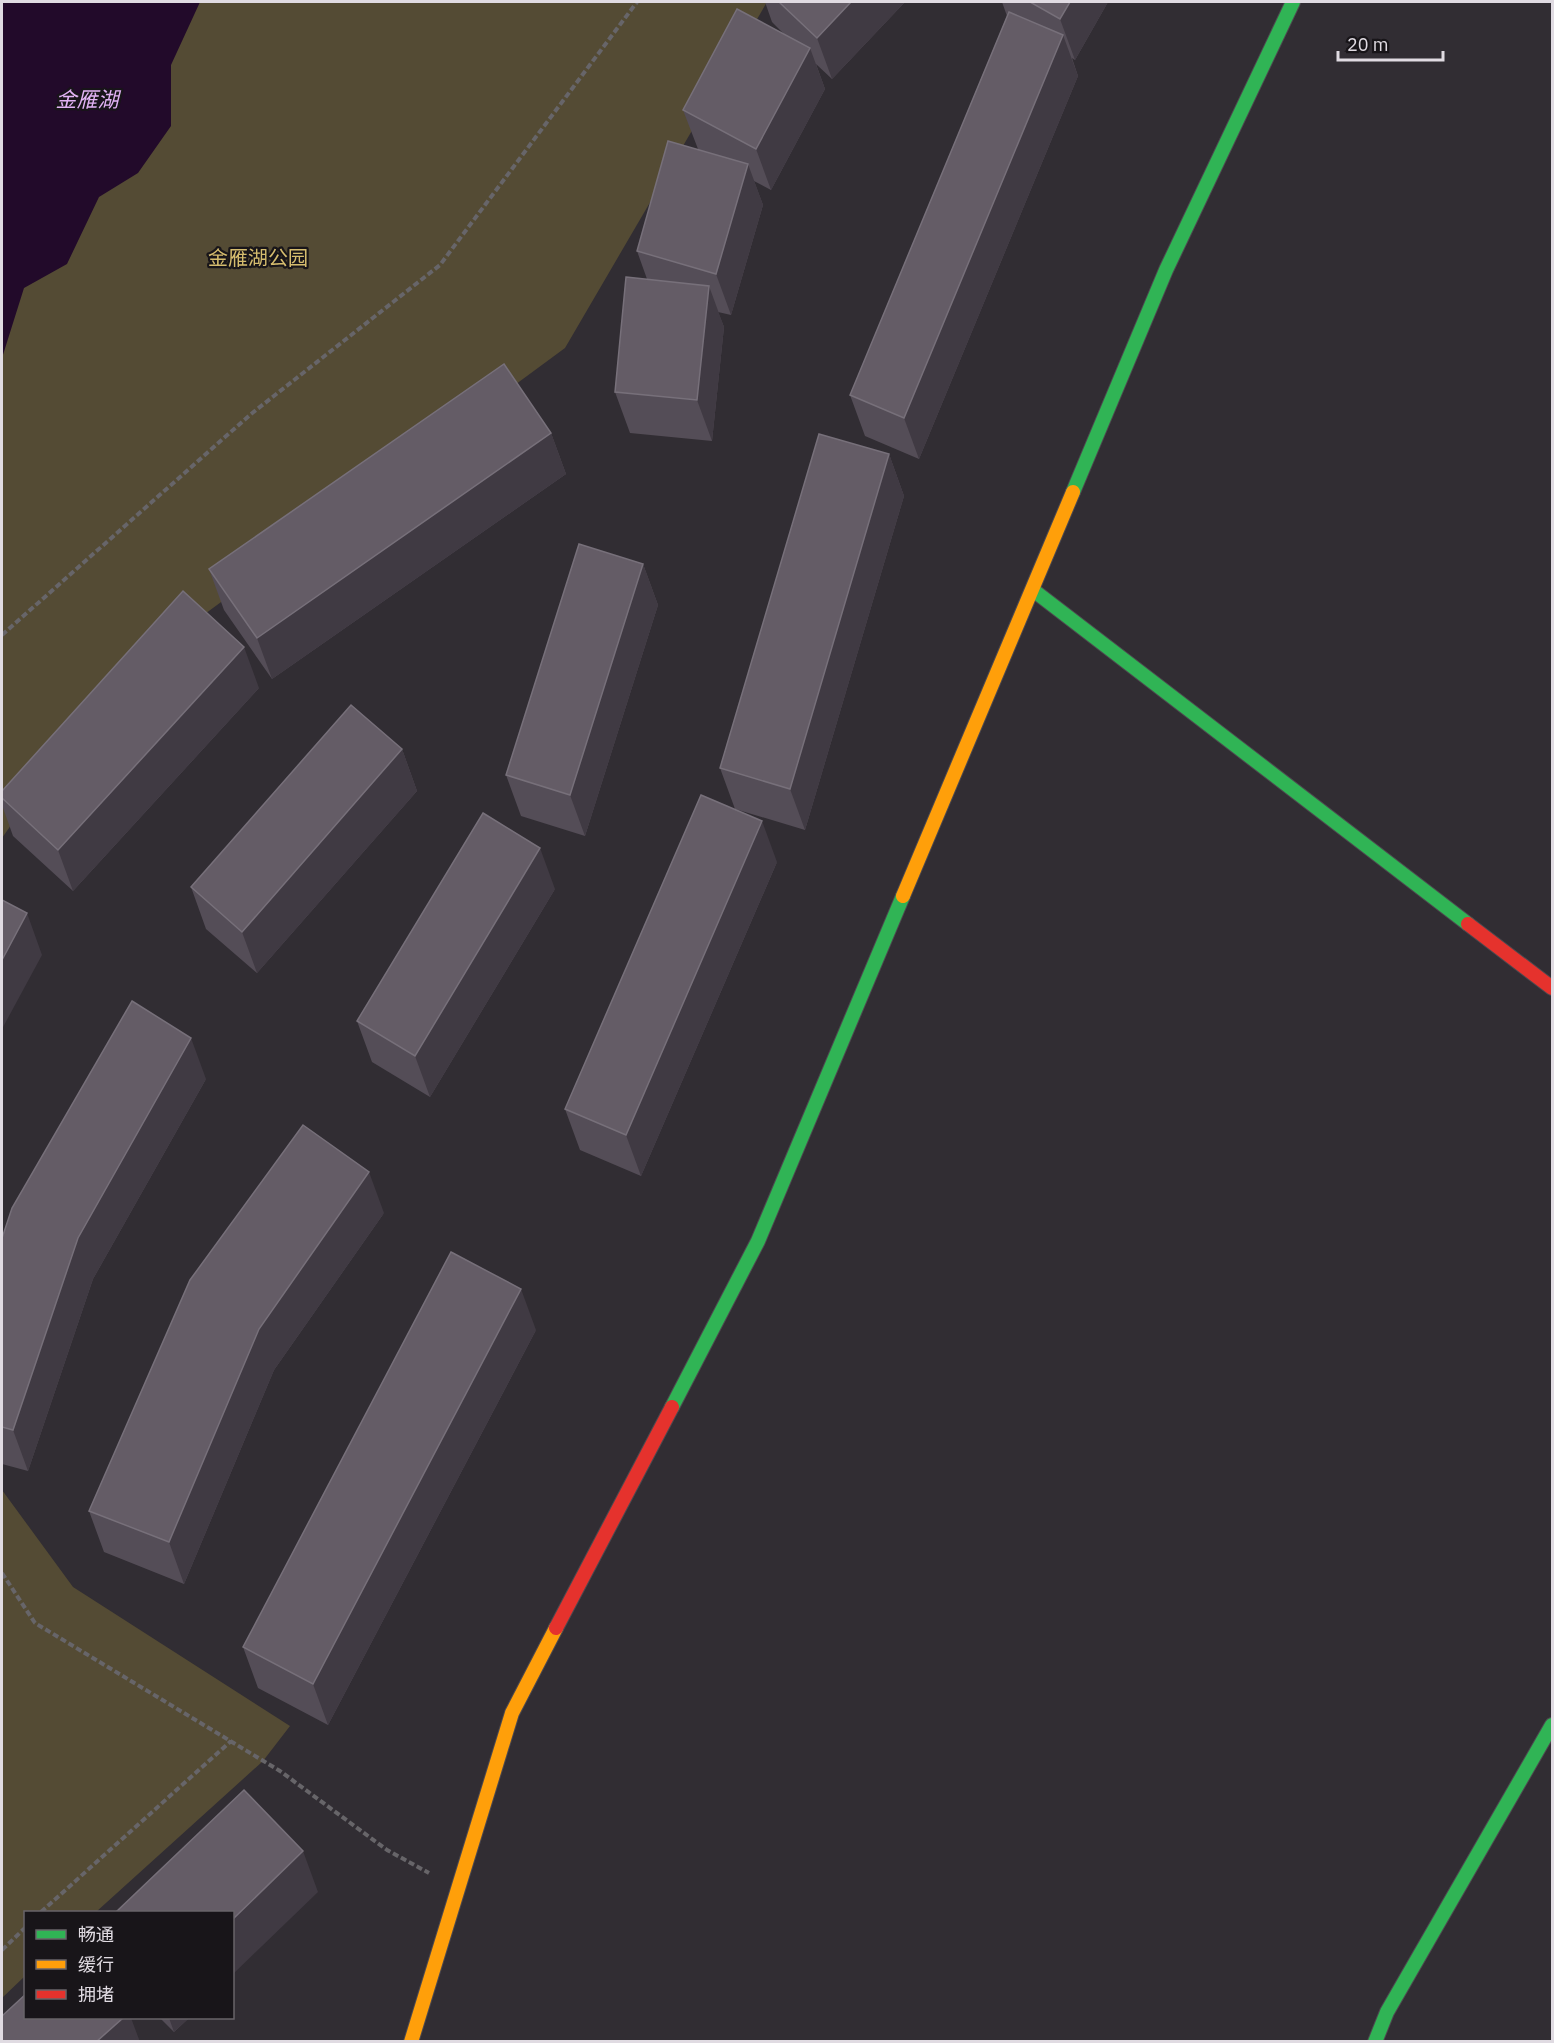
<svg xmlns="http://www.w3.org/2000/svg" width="1554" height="2043" font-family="'IBM Plex Sans','Noto Sans SC',sans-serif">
	<rect width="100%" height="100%" fill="#312d33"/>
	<path fill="#544b34" d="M2,2h765l-202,346 -455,336 -108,154z
		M2,1490l71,97 217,139 -27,35 -167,151h-70l-1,64 -23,22z"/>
	<path fill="#220a2a" d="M2,2h198l-29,63v61l-33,47 -39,24 -32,67 -43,24 -22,70z"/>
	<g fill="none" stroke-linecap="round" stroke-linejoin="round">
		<g stroke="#4d494f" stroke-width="16">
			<path id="fast" d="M1073,492l93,-222 127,-268
				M1033,590l435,334
				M672,1407l86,-166 145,-345
				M1375,2042l12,-30 165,-287"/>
		</g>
		<g stroke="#4d494f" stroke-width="16">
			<path id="slow" d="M903,896l170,-404
				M411,2042l101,-329 44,-85"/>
		</g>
		<g stroke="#4d494f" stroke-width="16">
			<path id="jam" d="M1468,924l84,64
				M556,1628l116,-221"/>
		</g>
		<path stroke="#676569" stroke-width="4" stroke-dasharray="6 3" stroke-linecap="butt" d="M2,635l249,-221 189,-149 197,-263
			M2,1573l33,50 245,148 107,79 42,23
			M41,1912l190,-171
			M2,1950l24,-23"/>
		<use href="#fast" stroke="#30b455" stroke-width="14"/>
		<use href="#slow" stroke="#ff9f0a" stroke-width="14"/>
		<use href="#jam" stroke="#e5322d" stroke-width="14"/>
	</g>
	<path fill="#544d57" d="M765,2h140l-73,77 -16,-15 9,25 -54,101 -17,-9 9,24 -32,110 -13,-3 6,15 -12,114 -82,-8 -15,-41 32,-113 -10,-28 61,-102 -15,-39 101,-76 -12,-12z
		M1002,2h106l-33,58 -3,-2 6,18 -159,383 -54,-23 -15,-41 157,-379z
		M551,433l15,41 -294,205 -48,-69 -15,-41z
		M889,454l15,42 -99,334 -70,-21 -15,-41z
		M643,564l15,41 -73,231 -64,-20 -15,-41z
		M259,688l-186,203 -60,-55 -11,-31v-14z
		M402,749l15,42 -160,182 -51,-44 -15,-42z
		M777,862l-136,314 -61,-26 -15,-41z
		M555,889l-125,208 -58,-35 -15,-41z
		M206,1079l-113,200 -65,192 -26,-7v-226z
		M384,1213l-110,157 -90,214 -80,-32 -15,-41z
		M536,1330l-208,395 -70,-37 -15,-41z
		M160,2018h29l-15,14z"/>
	<path fill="#403a43" d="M851,2h54l-73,77 -15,-41z
		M1070,2h38l-33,58 -15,-41z
		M1063,35l15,41 -159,383 -15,-41z
		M810,48l15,41 -54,101 -15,-41z
		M748,164l15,41 -32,110 -15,-41z
		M709,286l15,41 -12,114 -15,-41z
		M551,433l15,41 -294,205 -15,-41z
		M889,454l15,42 -99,334 -15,-41z
		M643,564l15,41 -73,231 -15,-41z
		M244,647l15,41 -186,203 -15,-41z
		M402,749l15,42 -160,182 -15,-41z
		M762,821l15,41 -136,314 -15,-41z
		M540,848l15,41 -125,208 -15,-41z
		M27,913l15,42 -40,74v-69z
		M191,1038l15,41 -113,200 -65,192 -15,-41 65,-192z
		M369,1172l15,41 -110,157 -90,214 -15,-42 90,-213z
		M521,1289l15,41 -208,395 -15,-41z
		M303,1851l15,41 -86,83v-55z
		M123,2018h8l9,24h-44z
		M169,2018h20l-15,14z"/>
	<path fill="#645c66" stroke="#77707a" stroke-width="1.5" d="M779,2h72l-34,36z
		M1030,2h40l-10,17z
		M737,9l73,39 -54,101 -73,-39z
		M1009,12l54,23 -159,383 -54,-23z
		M668,141l80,23 -32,110 -79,-23z
		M626,277l83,9 -12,114 -82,-8z
		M504,364l47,69 -294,205 -48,-69z
		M819,434l70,20 -99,335 -70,-21z
		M579,544l64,20 -73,231 -64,-20z
		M183,591l61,56 -186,203 -56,-52v-7z
		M351,705l51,44 -160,183 -51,-45z
		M701,795l61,26 -136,314 -61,-26z
		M483,813l57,35 -125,208 -58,-35z
		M2,900l25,13 -25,47z
		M132,1001l59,37 -113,200 -65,192 -11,-3v-189l10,-30z
		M303,1125l66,47 -110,157 -90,213 -80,-31 101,-231z
		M451,1252l70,37 -208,395 -70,-37z
		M244,1790l59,61 -71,69v-8h-116z
		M26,1994v24h97l-27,24h-94v-26z"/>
	<g text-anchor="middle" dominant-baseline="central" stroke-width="4.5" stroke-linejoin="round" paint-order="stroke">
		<g font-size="20" fill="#d5bc6e" stroke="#181519">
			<text x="258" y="257">金雁湖公园</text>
		</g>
		<g font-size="21" font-style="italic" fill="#e1b2f3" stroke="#181519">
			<text x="87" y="99">金雁湖</text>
		</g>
	</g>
	<rect width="1554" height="2043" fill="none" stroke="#e0dbe2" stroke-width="6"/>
	<rect x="24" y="1911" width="210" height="108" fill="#181519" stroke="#686469" stroke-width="1.5"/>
	<rect x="36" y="1930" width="30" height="9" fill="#30b455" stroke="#686469" stroke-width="1.5"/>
	<text x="78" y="1941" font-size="18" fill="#e0dbe2">畅通</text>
	<rect x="36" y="1960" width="30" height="9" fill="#ff9f0a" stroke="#686469" stroke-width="1.5"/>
	<text x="78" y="1971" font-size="18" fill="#e0dbe2">缓行</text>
	<rect x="36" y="1990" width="30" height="9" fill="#e5322d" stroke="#686469" stroke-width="1.5"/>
	<text x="78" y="2001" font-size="18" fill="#e0dbe2">拥堵</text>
	<path d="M1338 51v9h105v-9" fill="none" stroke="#e0dbe2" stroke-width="3"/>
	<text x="1347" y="51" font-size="18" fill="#e0dbe2" stroke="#181519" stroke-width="4.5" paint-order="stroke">20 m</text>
</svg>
